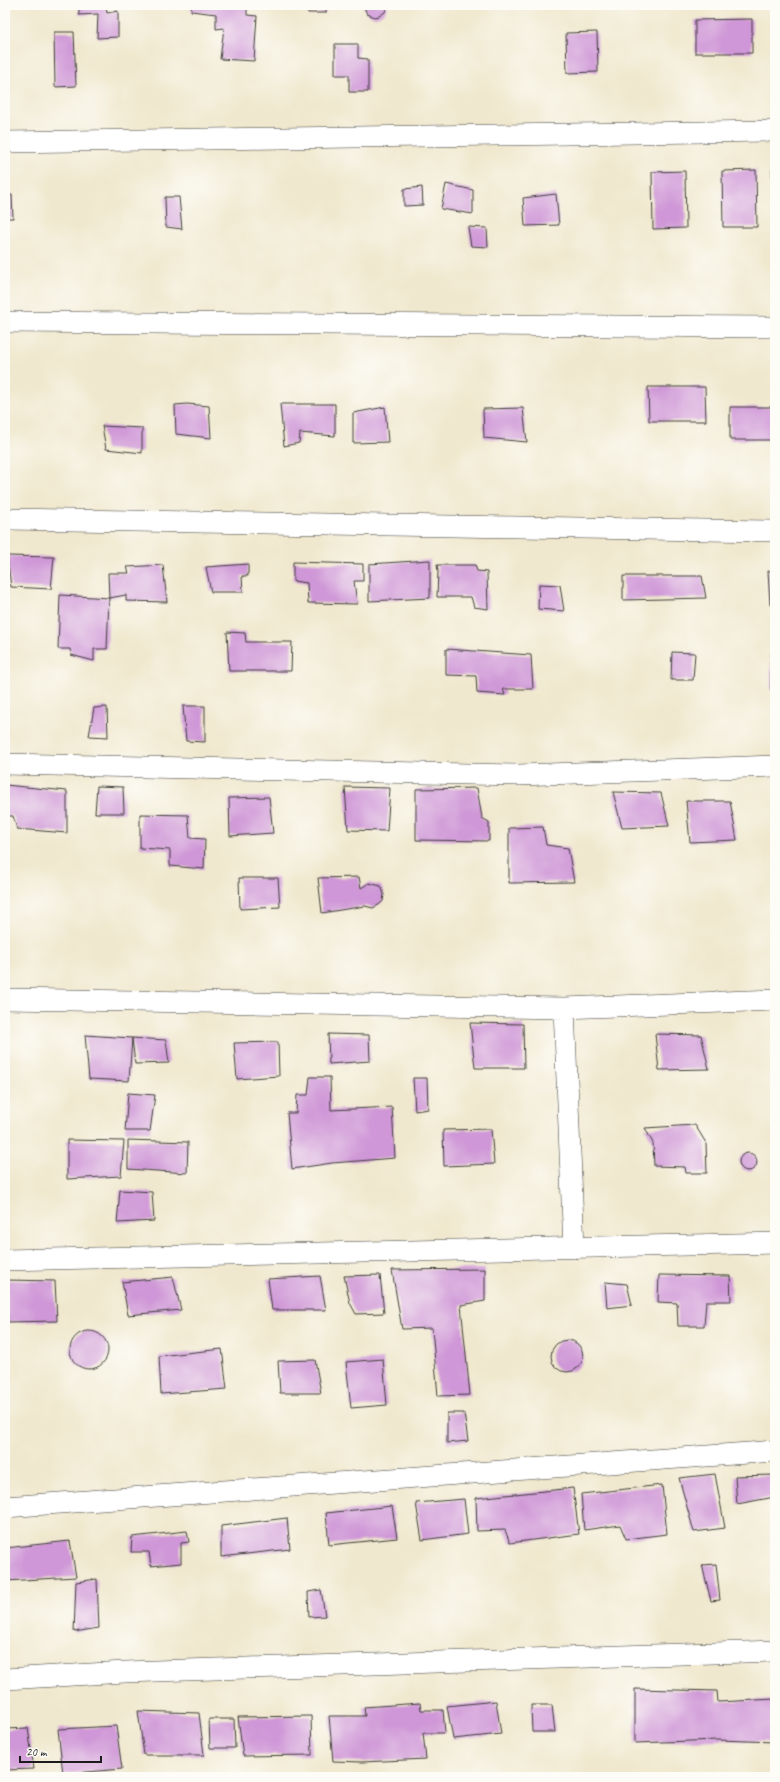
<svg xmlns="http://www.w3.org/2000/svg" width="780" height="1782" font-family="Caveat,sans-serif">
	<rect width="100%" height="100%" fill="#fdfcf7"/>
	<filter id="ink" filterUnits="userSpaceOnUse"><feTurbulence type="fractalNoise" baseFrequency=".025" numOctaves="2"/><feDisplacementMap in="SourceGraphic" scale="8" xChannelSelector="R" yChannelSelector="G"/><feConvolveMatrix kernelMatrix="1 2 1 2 8 2 1 2 1" color-interpolation-filters="sRGB"/></filter>
	<filter id="wash" filterUnits="userSpaceOnUse"><feTurbulence type="fractalNoise" baseFrequency=".012" numOctaves="4" result="noise"/><feDisplacementMap in="SourceGraphic" scale="16" xChannelSelector="R" yChannelSelector="G"/><feGaussianBlur stdDeviation="0.9" result="paint"/><feColorMatrix in="noise" values="0 0 0 0 0 0 0 0 0 0 0 0 0 0 0 0 0 1.4 0 .05"/><feComposite in="paint" operator="in"/></filter>
	<g filter="url(#wash)">
		<rect width="100%" height="100%" fill="#f0e8ce"/>
		<g id="blocks">
			<path fill="#cf97d7" d="M79,5h27l1,8 11,-2v26l-21,1 1,-24 -19,1z
				M192,5h55v10l10,1 -3,45 -34,-2 4,-31 -8,1v-15l-25,-3z
				M306,5h20v8h-18z
				M363,5h25l-3,7 -6,4 -4,1 -8,-3z
				M752,19v34h-57v-33z
				M54,32h20l2,54 -21,1z
				M597,32l1,40 -31,1 -1,-40z
				M335,44h23v14l10,1v33h-19v-17h-14z
				M772,169h3v33h-3z
				M756,170l1,57h-34l-1,-56z
				M685,171l1,57 -33,1 -1,-57z
				M446,184l27,6v24l-32,-5z
				M422,187l1,18 -19,1v-17z
				M556,194l3,31 -34,1 -2,-28z
				M5,195h7l1,23h-8z
				M165,197h14l3,32 -16,-2z
				M468,227l19,1 1,19 -17,-1z
				M648,387h57l1,34h-57z
				M187,404l22,2 2,32 -35,-4 -1,-29z
				M280,404h55v32l-35,-3 -1,10 -15,3z
				M385,407l3,35 -35,1v-30z
				M730,407h45v33h-45z
				M523,408l4,34 -43,-4 -1,-29z
				M102,426l40,2v25l-36,-4z
				M7,556l47,1 -3,32 -40,-2z
				M430,560v38l-61,3v-37z
				M293,562l70,2v17h-9l3,23 -49,-1 -1,-20 -14,-2z
				M248,564v12h-6l1,16h-32l-5,-25z
				M163,565l4,37 -41,-1v-6l-17,3 -1,-25h21l-2,-6z
				M437,565h38l2,6 10,1 1,37 -14,-2 -3,-10h-34l1,-26z
				M768,571h7v34h-5z
				M623,576h79l4,22 -83,2z
				M539,584l21,1 4,26 -26,-2z
				M60,595l49,3 -2,51h-13v12l-23,-6 -1,-6h-12z
				M227,632l18,1 1,9h46l-1,29h-62z
				M446,649l85,6 2,34h-30l2,6 -28,-2 -1,-17 -30,-1z
				M672,652l23,1 -2,27h-22z
				M771,654l4,1v35h-4z
				M183,706h22v36l-19,-1z
				M107,707l1,30 -19,-1 5,-28z
				M5,785l62,6v42l-50,-4 -4,-13h-8z
				M97,786l26,1 1,26h-29z
				M345,787l45,1 -3,43 -39,-1z
				M477,788l5,30 7,4v19l-73,-1v-51z
				M613,792l48,1 8,33 -47,2z
				M269,797l4,36 -43,3 -1,-38z
				M686,801h44l7,39 -47,2z
				M140,814l48,1 2,23 15,1 -1,30 -34,-3v-16l-30,-2z
				M543,827l3,18 22,3 6,34 -65,1v-55z
				M359,877l2,11 8,-5 12,3 3,8 -1,7 -3,3 -7,4 -8,-2 -43,7 -4,-35z
				M239,878h39l2,29 -40,2z
				M470,1023l53,1 1,44h-49z
				M328,1034l41,1 1,26 -41,3z
				M655,1034l46,1 8,34 -50,1z
				M85,1035l47,3 -3,43 -40,-2z
				M132,1038l34,2 3,23 -34,1z
				M278,1042l1,34 -42,3 -3,-36z
				M310,1077h20l1,33 61,-3 3,51 -63,5 -40,6 -5,-56h9l1,-18h11z
				M413,1078h14l1,31 -13,2z
				M128,1093l27,2 -5,36h-25z
				M695,1125l11,18 1,30h-21l-1,-6 -31,-1 -1,-23 -8,-15z
				M491,1129l3,35 -50,2 -1,-36z
				M67,1140l57,1 -3,35 -54,3z
				M128,1140l60,2 -1,31 -59,-4z
				M739 1162a9 9 0 1 1 18 0a9 9 0 1 1-18 0Z
				M120,1190l32,2 2,29 -37,2z
				M485,1269v32l-24,4 9,90 -32,1 -6,-68 -30,1 -10,-59z
				M380,1275l4,38 -28,1 -6,-11 -6,-27z
				M659,1275l71,1 1,25h-25l-2,25h-26l-1,-23 -19,-1z
				M320,1276l6,34h-54l-4,-31z
				M173,1277l8,33 -53,5 -6,-33z
				M6,1280l49,1 2,40 -49,1z
				M605,1282l22,2 5,21 -25,3z
				M70 1350a19 19 0 1 1 38 0a19 19 0 1 1-38 0Z
				M551 1356a16 16 0 1 1 32 0a16 16 0 1 1-32 0Z
				M222,1349l5,40 -66,5 -2,-38z
				M383,1359l4,46 -36,3 -5,-46z
				M315,1360l6,33h-41l-2,-32z
				M447,1413h17l4,28 -21,2z
				M715,1474l10,54 -31,4 -15,-54z
				M774,1475l1,22 -38,7 -2,-28z
				M662,1485l5,49 -41,5 -6,-14 -36,5 -3,-36z
				M573,1488l6,46 -69,9 -5,-13 -28,1 -1,-33z
				M464,1499l4,35 -46,6 -6,-37z
				M392,1506l5,32 -68,7 -3,-32z
				M287,1518l3,31 -69,8v-31z
				M187,1531l2,11 -8,1v20l-30,3 -2,-14h-18l1,-15z
				M70,1541l6,36 -71,4v-33z
				M716,1564l4,36 -9,1 -9,-36z
				M97,1579l2,49 -25,4 2,-50z
				M321,1590l4,26 -16,1 -1,-25z
				M635,1689l82,2 1,11 57,-3v43l-57,-2 -83,3z
				M496,1701l5,33 -48,5 -6,-33z
				M420,1703l1,7h22l2,23h-22l3,26 -64,3 -29,-1 -4,-45h36l-1,-9z
				M531,1705h21l3,27h-23z
				M138,1711l61,2 5,42h-60z
				M311,1716l1,39 -69,1 -5,-39z
				M209,1719h25l1,29h-25z
				M116,1726l6,43 -59,5 -5,-45z
				M28,1728l6,41 -29,1v-41z"/>
		</g>
	</g>
	<g filter="url(#ink)">
		<use href="#blocks" fill-opacity="0" stroke="#3c3b37" stroke-width="1"/>
		<g fill="none" stroke-linecap="round" stroke-linejoin="round">
			<g stroke="#3c3b37" stroke-width="22">
				<path id="minor" d="M5,142l770,-11
					M5,322l770,5
					M5,519l770,12
					M5,764l514,11 256,-9
					M5,999l559,9 211,-8
					M564,1008l10,240
					M5,1260l770,-17
					M5,1507l770,-56
					M5,1679l120,-7 650,-21"/>
			</g>
			<use href="#minor" stroke="#fff" stroke-width="21"/>
		</g>
	</g>
	<rect width="780" height="1782" fill="none" stroke="#fdfcf7" stroke-width="20"/>
	<path d="M20 1756v6h81v-6" fill="none" stroke="#1c1c1c" stroke-width="2"/>
	<text x="26" y="1756" font-size="12" fill="#1c1c1c" stroke="#fdfcf7" stroke-width="3" paint-order="stroke">20 m</text>
</svg>
